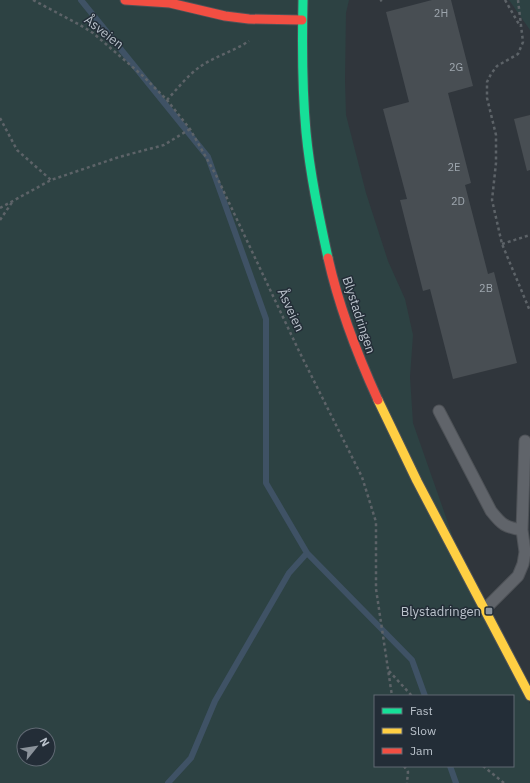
<svg xmlns="http://www.w3.org/2000/svg" width="530" height="783" font-family="'IBM Plex Sans',sans-serif">
	<rect width="100%" height="100%" fill="#30363c"/>
	<path fill="#2d4243" fill-rule="evenodd" d="M0,0h349l-3,13 -1,67 1,35 20,78 22,68 17,38 8,36 -3,42 3,46 41,117 76,164v79h-530zM375,696h138v70h-138zM24,735h24v24h-24z
		M509,0h21v30z"/>
	<g fill="none" stroke-linecap="round" stroke-linejoin="round">
		<path stroke="#3f5265" stroke-width="6" d="M81,0l127,157 58,162v164l41,70 -18,20 -74,128 -24,57 -23,25
			M307,553l105,107 13,36
			M450,766l6,17"/>
	</g>
	<path fill="#484e53" d="M432,0h19l22,86 -25,7 23,90 -6,2 23,89 6,-2 23,91 -64,16 -23,-90 -7,2 -23,-91 7,-1 -24,-90 26,-7 -23,-90z
		M530,115v55l-3,1 -13,-52z"/>
	<g fill="none" stroke-linecap="round" stroke-linejoin="round">
		<g stroke="#4e5257" stroke-width="13">
			<path id="lane" d="M439,411l52,100c11,14 14,16 31,19
				M485,609l33,-33 5,-12 2,-12 -3,-22 3,-89"/>
		</g>
		<g stroke="#4e5257" stroke-width="11">
			<path id="fast" d="M303,0c-1,44 -1,88 3,132 4,42 13,84 22,126"/>
		</g>
		<g stroke="#4e5257" stroke-width="11">
			<path id="slow" d="M378,400l39,81 113,215"/>
		</g>
		<g stroke="#4e5257" stroke-width="11">
			<path id="jam" d="M125,0l45,3 55,13 24,3 53,1
				M328,258c11,49 29,96 50,142"/>
		</g>
		<path stroke="#5d6368" stroke-width="2.5" stroke-dasharray="3 3" stroke-linecap="butt" d="M33,0l47,25 13,8 50,43 24,24 23,29 26,46 82,174 64,128 14,45v67l16,107
			M505,0l15,26
			M518,0l5,42 -5,12 -21,12 -6,8 -4,8v16l9,37v28l-4,37 10,44 28,67
			M380,1l2,-1
			M167,100c10,-11 22,-26 34,-34 15,-10 33,-15 48,-25
			M0,118l17,32 34,30
			M0,208l51,-28 68,-23 45,-12 26,-16
			M0,220l13,-19
			M502,244l28,-9
			M389,671l23,25
			M404,766l4,6 -1,11
			M483,766l21,17"/>
		<use href="#lane" stroke="#60646a" stroke-width="11"/>
		<use href="#fast" stroke="#16e098" stroke-width="9"/>
		<use href="#slow" stroke="#ffcf43" stroke-width="9"/>
		<use href="#jam" stroke="#f24e42" stroke-width="9"/>
	</g>
	<rect fill="#8a929a" stroke="#232d37" stroke-width="1.5" x="485" y="607" width="8" height="8" rx="2"/>
	<g text-anchor="middle" dominant-baseline="central" stroke-width="3" stroke-linejoin="round" paint-order="stroke">
		<g font-size="11" fill="#9ea6ae">
			<text x="441" y="13">2H</text>
			<text x="456" y="67">2G</text>
			<text x="454" y="167">2E</text>
			<text x="458" y="201">2D</text>
			<text x="486" y="288">2B</text>
		</g>
		<g font-size="13" fill="#bbc3cc" stroke="#232d37">
			<text transform="translate(104 32) rotate(38)">Åsveien</text>
			<text transform="translate(291 310) rotate(65)">Åsveien</text>
			<text transform="translate(359 315) rotate(72)">Blystadringen</text>
		</g>
		<g font-size="13" fill="#bbc3cc" stroke="#232d37" text-anchor="end">
			<text x="481" y="611">Blystadringen</text>
		</g>
	</g>
	<rect x="374" y="695" width="140" height="72" fill="#232d37" stroke="#606973"/>
	<rect x="382" y="708" width="20" height="6" fill="#16e098" stroke="#606973"/>
	<text x="410" y="715" font-size="12" fill="#bbc3cc">Fast</text>
	<rect x="382" y="728" width="20" height="6" fill="#ffcf43" stroke="#606973"/>
	<text x="410" y="735" font-size="12" fill="#bbc3cc">Slow</text>
	<rect x="382" y="748" width="20" height="6" fill="#f24e42" stroke="#606973"/>
	<text x="410" y="755" font-size="12" fill="#bbc3cc">Jam</text>
	<g transform="translate(36 747) rotate(60)"><circle r="19" fill="#232d37" stroke="#606973"/>
	<path d="M0-3L7 15L0 10L-7 15Z" fill="#8a929a"/>
	<text y="-6" font-size="11" font-weight="bold" text-anchor="middle" fill="#bbc3cc">N</text>
	</g>
</svg>
